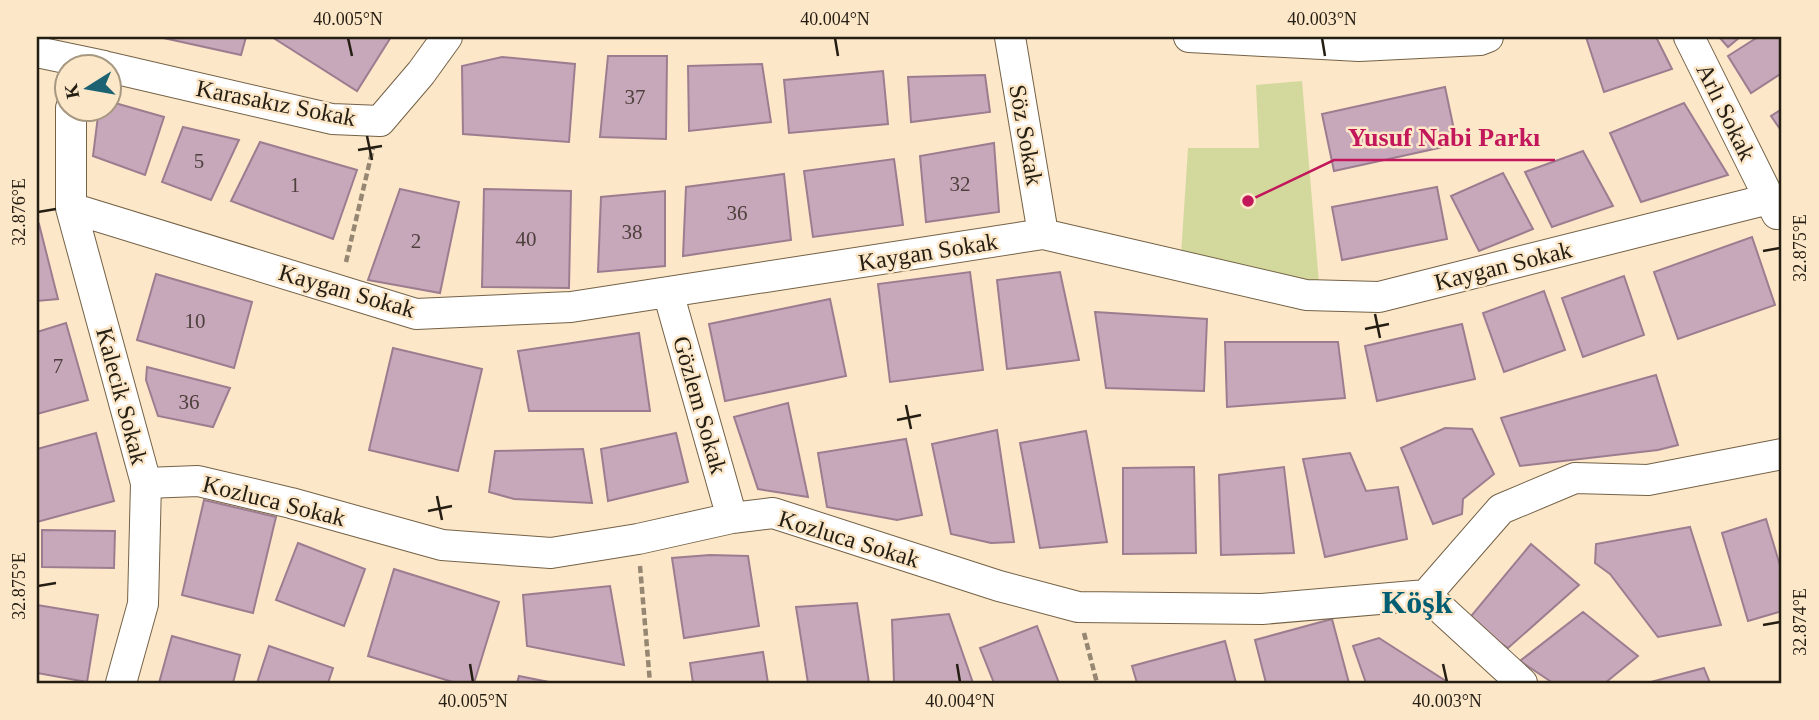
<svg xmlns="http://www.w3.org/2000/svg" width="1819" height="720" font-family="'Times New Roman',serif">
	<rect width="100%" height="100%" fill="#fce7c9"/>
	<path fill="#d3d99d" d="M1302,81l17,202 -138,-28 7,-107h71l-3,-63z"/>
	<path fill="#c7a7ba" stroke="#9c7d90" stroke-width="2" d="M159,37h87l-5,18z
		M272,37h119l-34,54z
		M1586,37h70l16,32 -68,23z
		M1719,37h21l-12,10z
		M1758,37h24v36l-31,20 -23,-37z
		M608,56h59l-1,83 -66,-2z
		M502,57l73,7 -6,78 -106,-8 -1,-68z
		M762,64l9,58 -82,9 -1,-65z
		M883,71l5,53 -99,9 -5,-53z
		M985,75l5,37 -79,10 -3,-45z
		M1445,87l12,57 -123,27 -12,-57z
		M108,101l56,16 -19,58 -52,-19 6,-48h9z
		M1684,103l44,72 -87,27 -31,-69z
		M1782,109v23l-11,-16z
		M183,127l56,13 -28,60 -49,-18z
		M260,142l97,28 -24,69 -102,-38z
		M994,143l5,69 -73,10 -6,-66z
		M1583,151l30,55 -61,21 -27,-55z
		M894,159l9,66 -90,12 -9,-66z
		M1503,173l30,56 -54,22 -28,-55z
		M784,174l7,66 -108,16 3,-69z
		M1437,187l10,52 -105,21 -10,-53z
		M400,189l59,13 -19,91 -72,-13z
		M484,189l87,2 -2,97 -87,-1z
		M665,191v75l-67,6 3,-75z
		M39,224l19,75 -21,2v-76z
		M1752,237l23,68 -97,34 -24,-67z
		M970,272l13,98 -93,12 -12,-98z
		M1060,272l19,88 -72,9 -10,-89z
		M156,274l96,28 -18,66 -97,-28z
		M1624,276l20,59 -61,22 -21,-59z
		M1544,291l21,59 -61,22 -21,-59z
		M830,299l16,77 -121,25 -16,-77z
		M1095,312l112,7 -3,72 -98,-3z
		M66,323l22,77 -51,14v-82z
		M1462,324l13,55 -98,22 -12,-55z
		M639,333l11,78h-121l-11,-60z
		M1225,342h113l7,56 -118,9z
		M393,348l89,21 -24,102 -89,-21z
		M147,367l83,21 -17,39 -55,-11 -12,-36z
		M1656,375l22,70 -20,5 -138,16 -19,-48z
		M788,403l20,94 -50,-8 -24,-72z
		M1445,428l27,1 22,45 -31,25 -1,15 -29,10 -32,-76z
		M997,430l17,112 -23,1 -40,-9 -19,-90z
		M1086,431l21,111 -67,6 -20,-105z
		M96,433l18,68 -77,21v-73z
		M676,433l12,49 -80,19 -7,-52z
		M906,439l16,76 -25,5 -70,-13 -9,-54z
		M583,449l9,54 -78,-4 -25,-7 6,-41z
		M1350,453l16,38 32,-4 9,52 -82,18 -22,-98z
		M1194,467l2,86 -73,1v-86z
		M1284,467l10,86 -73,2 -2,-80z
		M204,500l72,17 -23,96 -71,-18z
		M1766,519l16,53v39l-34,10 -26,-88z
		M1690,527l31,98 -63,12 -48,-63 -15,-11 1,-19z
		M42,530l73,1 -1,37 -72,-1z
		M298,543l67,26 -21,57 -68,-26z
		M1531,544l48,41 -71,63 -41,-27z
		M710,555l38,1 11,70 -75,12 -12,-80z
		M394,569l105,33 -25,81h-18l-88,-27z
		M610,586l14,79 -97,-19 -4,-51z
		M857,603l12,80h-61l-12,-76z
		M37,605l61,10 -11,67 -50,-9z
		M1583,612l55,44 -33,27h-52l-33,-22z
		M949,614l24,69h-79l-2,-63z
		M1332,619l17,64h-83l-11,-43z
		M1037,626l22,57h-65l-14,-35z
		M172,636l68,19 -7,28h-74z
		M1379,638l70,45h-83l-13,-37z
		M1225,641l11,42h-99l-5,-17z
		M269,646l64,22 -5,15h-71z
		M763,652l5,31h-75l-3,-20z
		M1704,668l6,15h-63z
		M519,676l35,7h-37z"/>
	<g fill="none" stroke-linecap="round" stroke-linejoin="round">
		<g stroke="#746247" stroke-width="32">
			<path id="street" d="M1010,37l33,197
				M1189,37l170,9 121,-6 8,-3
				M1689,37l88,177
				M37,52l67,14
				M108,67l224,52 48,2 41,-48 26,-36
				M71,108v100l75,275 -3,121 -22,79
				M71,208l345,106 155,-7 472,-73 263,61 73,2 390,-98 13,7
				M668,292l64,226
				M146,483l52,-2 93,22 151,42 109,8 87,-14 94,-21 41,-5 226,73 79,21 184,2 164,-14 96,88
				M1426,595l75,-86 74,-31 73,2 134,-26"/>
		</g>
		<path stroke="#958772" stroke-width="4.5" stroke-dasharray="7 3.5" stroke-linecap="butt" d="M346,262l27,-114
			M640,566l10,117
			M1084,633l13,50"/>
		<use href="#street" stroke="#fff" stroke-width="30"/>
	</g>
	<path fill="none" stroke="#251e13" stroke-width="2.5" d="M348,38l4,18M835,38l3,18M1322,38l3,18M367,136l5,24M358,150l24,-4M38,212l18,-3M1763,251l17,-3M1375,314l5,24M1365,329l24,-5M906,405l5,24M897,420l24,-5M437,496l5,24M428,511l24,-5M38,586l18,-3M1763,625l17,-3M470,664l3,18M957,664l3,18M1443,664l4,18"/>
	<g text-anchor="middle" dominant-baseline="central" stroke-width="5" stroke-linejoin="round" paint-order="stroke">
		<g font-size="21" fill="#4e403d">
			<text x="635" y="97">37</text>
			<text x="199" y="161">5</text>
			<text x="960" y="184">32</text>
			<text x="295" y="185">1</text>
			<text x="737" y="213">36</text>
			<text x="632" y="232">38</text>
			<text x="526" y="239">40</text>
			<text x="416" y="241">2</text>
			<text x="195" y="321">10</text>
			<text x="58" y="366">7</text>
			<text x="189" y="402">36</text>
		</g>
		<g font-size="24" fill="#251e13" stroke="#fce7c9">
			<text transform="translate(276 103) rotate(11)">Karasakız Sokak</text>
			<text transform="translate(1726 112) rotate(64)">Arlı Sokak</text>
			<text transform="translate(1026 135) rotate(80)">Söz Sokak</text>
			<text transform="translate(928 252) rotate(-9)">Kaygan Sokak</text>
			<text transform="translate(1503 266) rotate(-14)">Kaygan Sokak</text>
			<text transform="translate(347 291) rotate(16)">Kaygan Sokak</text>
			<text transform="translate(122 396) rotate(75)">Kalecik Sokak</text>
			<text transform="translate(700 405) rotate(74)">Gözlem Sokak</text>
			<text transform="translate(274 501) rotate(14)">Kozluca Sokak</text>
			<text transform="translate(849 539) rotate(17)">Kozluca Sokak</text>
		</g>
		<g font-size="32" font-weight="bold" fill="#015e72" stroke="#fce7c9">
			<text x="1417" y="602">Köşk</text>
		</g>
	</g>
	<path fill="none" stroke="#c2185b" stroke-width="2.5" d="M1248 201L1334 160H1555"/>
	<circle fill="#c2185b" stroke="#fce7c9" stroke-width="2.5" cx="1248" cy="201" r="7"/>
	<g font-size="26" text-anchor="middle" font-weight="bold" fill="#c2185b" stroke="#fce7c9" stroke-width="5" stroke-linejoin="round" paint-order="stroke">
		<text x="1444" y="146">Yusuf Nabi Parkı</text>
	</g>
	<rect width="1819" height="720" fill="none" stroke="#fce7c9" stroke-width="77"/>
	<g transform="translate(88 88) rotate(259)"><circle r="33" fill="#fce7c9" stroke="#a69780" stroke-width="2"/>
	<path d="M0-5L12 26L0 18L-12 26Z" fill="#1c6273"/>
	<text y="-10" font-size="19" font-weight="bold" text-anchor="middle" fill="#251e13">K</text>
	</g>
	<rect x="38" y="38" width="1742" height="644" fill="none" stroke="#251e13" stroke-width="2.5"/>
	<g font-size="18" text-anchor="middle" fill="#251e13">
		<text x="348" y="25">40.005°N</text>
		<text x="835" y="25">40.004°N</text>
		<text x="1322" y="25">40.003°N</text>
		<text transform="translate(19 212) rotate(-90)" y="6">32.876°E</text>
		<text transform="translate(1800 248) rotate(-90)" y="6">32.875°E</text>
		<text transform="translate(19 586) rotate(-90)" y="6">32.875°E</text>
		<text transform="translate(1800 622) rotate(-90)" y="6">32.874°E</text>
		<text x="473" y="707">40.005°N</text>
		<text x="960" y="707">40.004°N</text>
		<text x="1447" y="707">40.003°N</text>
	</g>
</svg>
